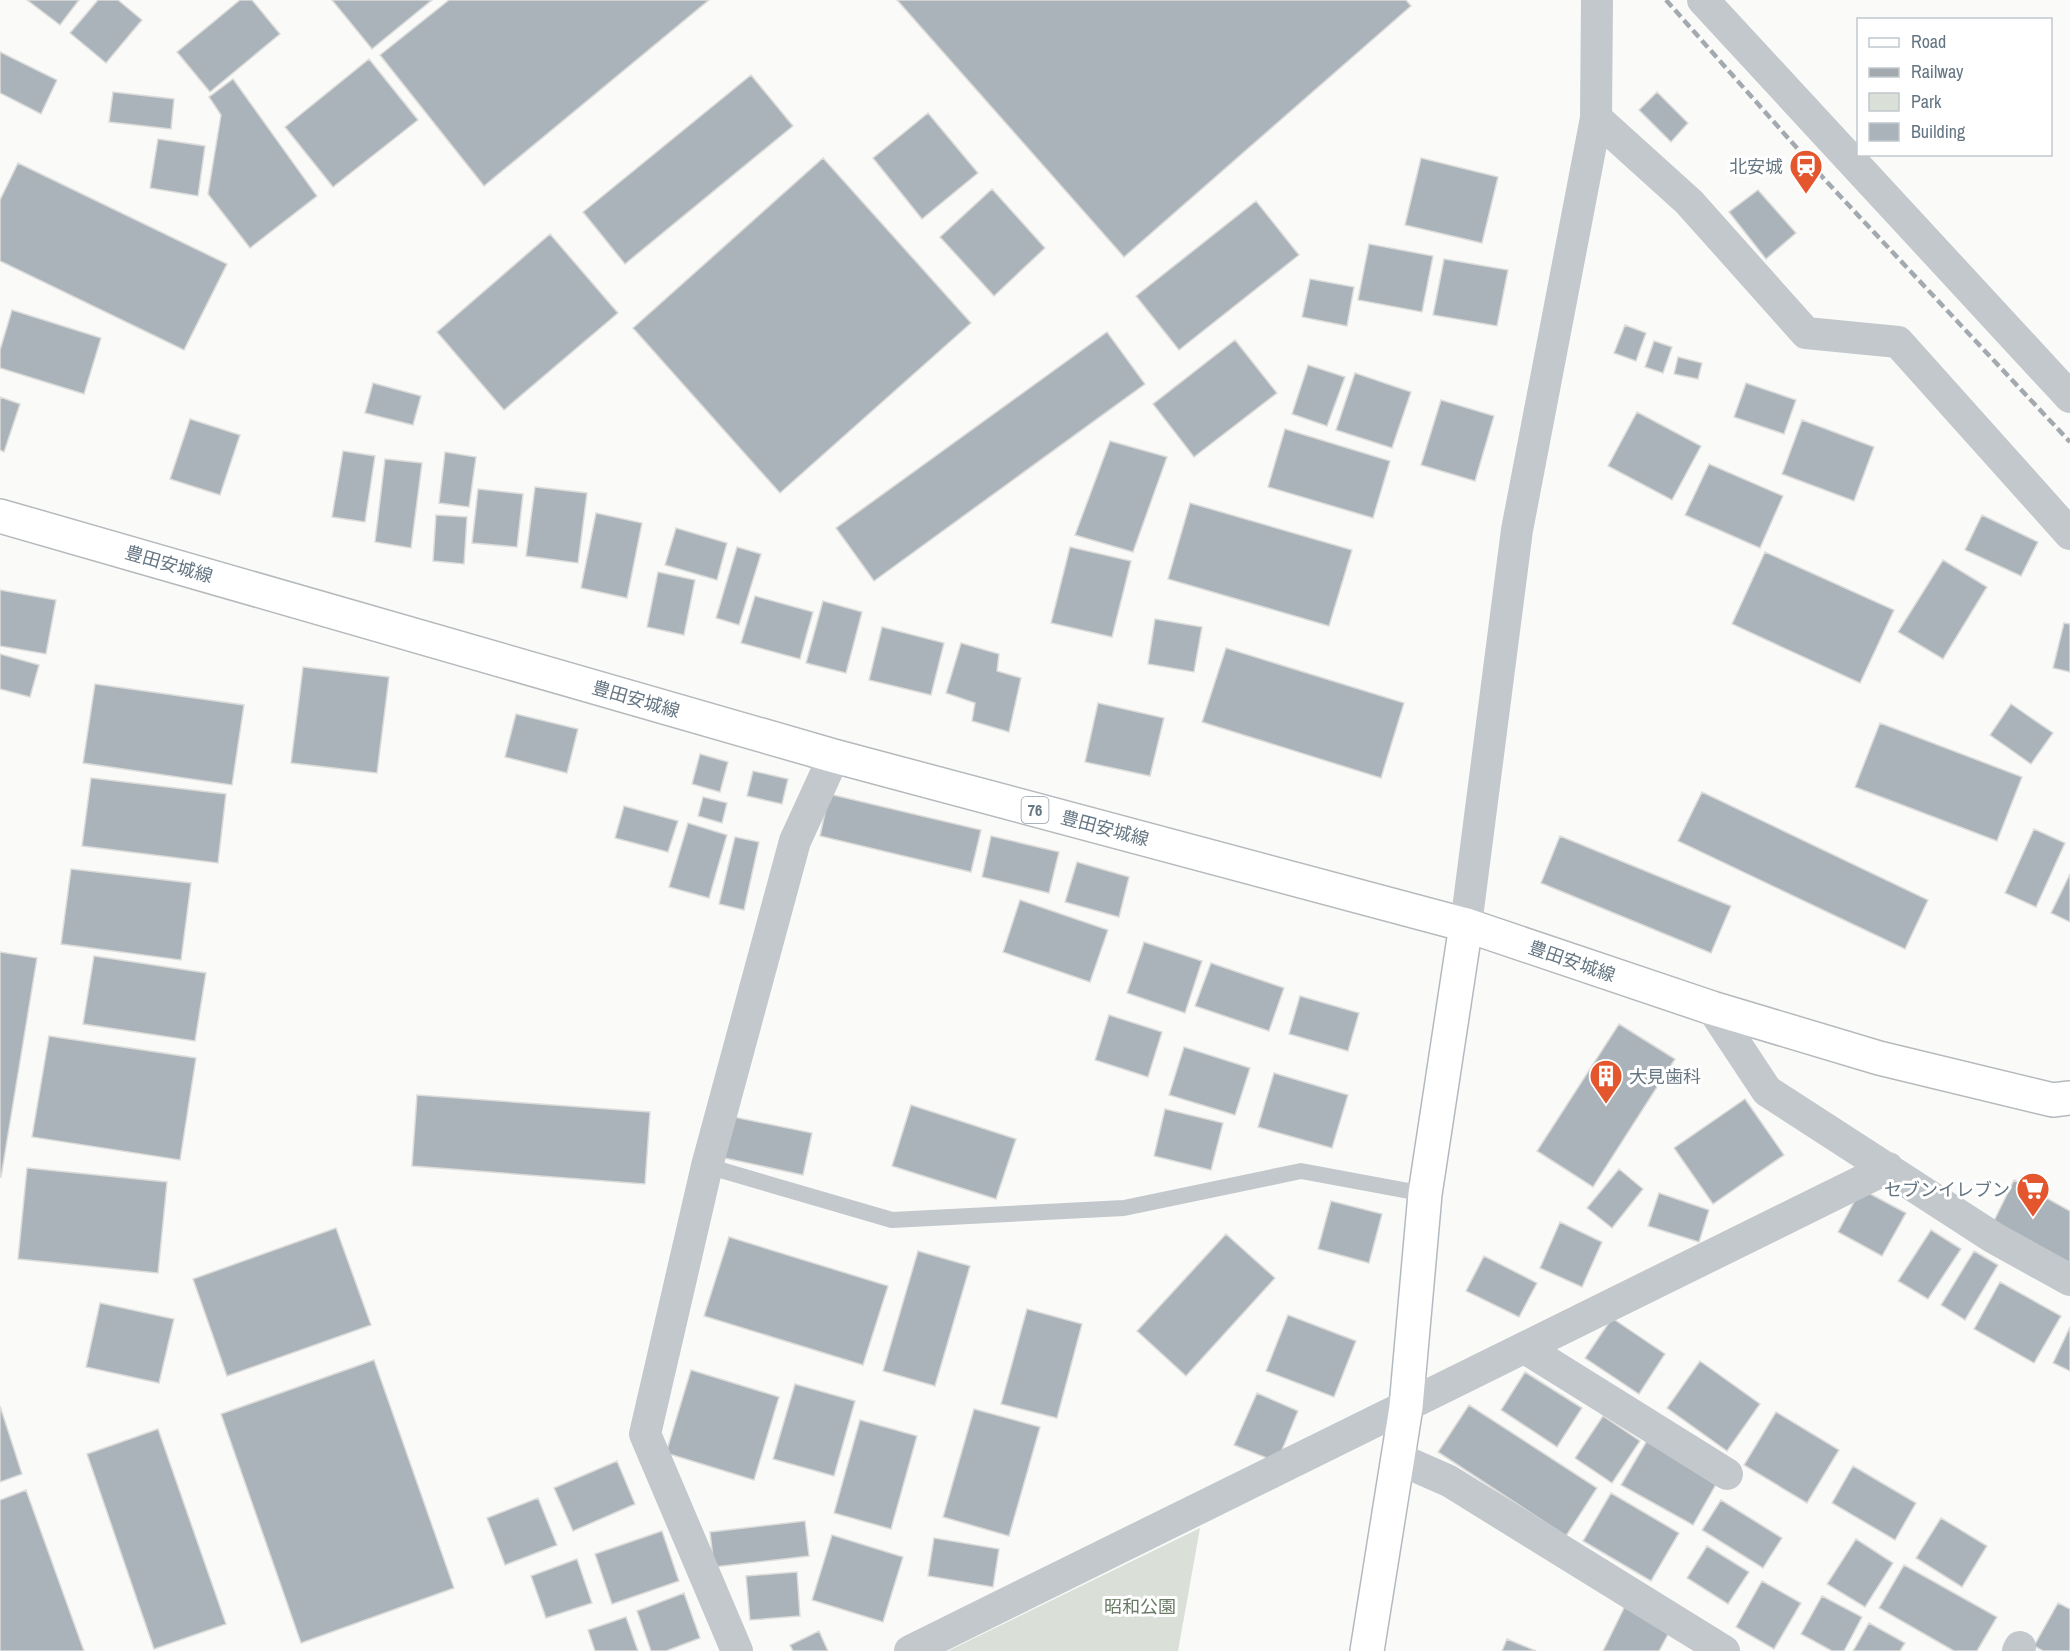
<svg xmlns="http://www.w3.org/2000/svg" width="2070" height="1651" font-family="'Archivo Narrow','Noto Sans JP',sans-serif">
	<rect width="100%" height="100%" fill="#fafaf8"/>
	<path fill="#dadfd7" d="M1200,1528l-22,123h-230z"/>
	<path fill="#aab3b9" stroke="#dcdcda" stroke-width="1.5" d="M27,0h52l-19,25z
		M98,0h20l24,20 -36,43 -36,-30z
		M240,0h12l28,34 -70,58 -33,-40z
		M332,0h100l-60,49z
		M449,0h260l-225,186 -104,-131z
		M897,0h509l5,6 -287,251z
		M0,52l57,28 -16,34 -41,-21z
		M369,59l49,61 -85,67 -48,-60z
		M751,75l42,51 -168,138 -42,-52z
		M233,79l84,117 -67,52 -42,-54 13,-79 -12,-18z
		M113,92l61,7 -3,30 -62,-7z
		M1657,92l31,31 -17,19 -32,-32z
		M928,113l50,60 -56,46 -49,-61z
		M158,139l47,7 -7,50 -48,-8z
		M823,158l148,165 -191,170 -147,-165z
		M1421,158l77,19 -16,66 -77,-18z
		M18,163l209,101 -43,86 -184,-89v-61z
		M992,189l53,59 -51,48 -54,-59z
		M1758,190l38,43 -30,26 -37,-47z
		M1256,201l43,54 -120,95 -43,-54z
		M550,234l68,79 -114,97 -67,-78z
		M1369,244l64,12 -11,56 -64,-12z
		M1444,259l64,11 -11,56 -64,-11z
		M1310,279l44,8 -7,39 -45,-9z
		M12,310l89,28 -17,56 -84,-26v-18z
		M1625,325l21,8 -10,28 -22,-8z
		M1107,332l38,52 -271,197 -38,-53z
		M1235,340l42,53 -83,64 -41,-53z
		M1654,341l18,6 -9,26 -18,-6z
		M1678,357l24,6 -4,16 -24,-5z
		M1308,365l37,12 -18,49 -35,-12z
		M1355,373l56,19 -19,56 -56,-18z
		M373,383l48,13 -8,29 -48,-12z
		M1746,383l50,17 -12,34 -50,-17z
		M0,397l20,7 -16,48 -4,-2z
		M1441,400l53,16 -19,65 -54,-16z
		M1637,412l64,34 -29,54 -64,-34z
		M190,419l50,16 -20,60 -50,-16z
		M1802,420l72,27 -20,54 -72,-27z
		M1285,429l105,32 -17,57 -105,-31z
		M1110,441l57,16 -34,95 -58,-17z
		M343,451l32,5 -10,66 -33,-5z
		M445,452l31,5 -7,50 -30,-4z
		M385,459l37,4 -11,85 -36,-6z
		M1709,464l74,32 -23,52 -75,-33z
		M535,487l52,6 -9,70 -52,-7z
		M478,489l45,5 -6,53 -45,-4z
		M1190,503l162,47 -23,76 -161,-47z
		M596,513l46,10 -15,75 -46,-10z
		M436,515l31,2 -3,47 -31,-3z
		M1982,515l56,27 -17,34 -56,-26z
		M676,528l51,15 -10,37 -52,-15z
		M737,547l24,7 -22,71 -23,-7z
		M1070,547l61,14 -19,76 -61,-14z
		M1765,552l129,58 -34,73 -128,-59z
		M1943,560l44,27 -44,72 -45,-27z
		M658,572l37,8 -11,55 -37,-8z
		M0,590l56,10 -10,54 -46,-8z
		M755,596l58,16 -13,47 -59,-16z
		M823,601l39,11 -16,61 -40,-10z
		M1155,619l47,8 -8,45 -46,-8z
		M2064,623l6,1v48l-17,-4z
		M882,627l62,16 -13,52 -62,-15z
		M961,643l38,11 -2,17 24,7 -12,54 -37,-11 3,-18 -29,-10z
		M1226,648l178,55 -23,75 -179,-56z
		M0,654l39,11 -9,32 -30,-8z
		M303,667l86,10 -12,96 -86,-10z
		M95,684l149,21 -12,80 -149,-22z
		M1098,703l66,15 -14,58 -65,-14z
		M2011,704l42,29 -22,31 -41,-29z
		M516,714l62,15 -11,44 -62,-16z
		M1880,723l142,54 -25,64 -142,-54z
		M700,754l28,8 -8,30 -28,-8z
		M753,771l35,8 -6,25 -35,-8z
		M91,778l135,16 -8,69 -136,-17z
		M1702,792l226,108 -23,49 -227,-108z
		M829,794l152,36 -10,42 -151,-36z
		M703,797l24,6 -5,20 -24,-7z
		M624,806l54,15 -10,31 -53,-14z
		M688,823l39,12 -18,63 -40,-11z
		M2034,829l31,14 -29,64 -31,-14z
		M991,836l68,16 -10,41 -67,-16z
		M1560,836l171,70 -20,47 -170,-70z
		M735,837l24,5 -15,68 -25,-6z
		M1077,862l52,15 -10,40 -54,-15z
		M71,869l120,14 -10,77 -120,-16z
		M2070,874v48l-19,-9z
		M1020,900l88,30 -18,52 -87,-30z
		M1144,942l58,19 -17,52 -58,-20z
		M0,952l37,6 -36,219 -1,-1z
		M94,956l112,17 -11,68 -112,-17z
		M1211,963l73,25 -15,43 -74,-25z
		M1300,996l59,17 -11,38 -59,-17z
		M1109,1015l53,17 -14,45 -53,-17z
		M1619,1024l56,35 -82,128 -56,-36z
		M49,1036l147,22 -16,102 -148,-23z
		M1184,1047l66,21 -15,47 -66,-20z
		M1274,1073l74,22 -16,53 -74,-21z
		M417,1095l233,17 -5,72 -233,-18z
		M1745,1099l39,56 -71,49 -39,-56z
		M911,1105l105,34 -20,60 -104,-33z
		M1165,1109l58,14 -12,47 -57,-14z
		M729,1116l83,17 -9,42 -83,-18z
		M27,1168l140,14 -9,91 -140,-14z
		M1619,1169l24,20 -31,39 -25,-20z
		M2014,1180l56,31v55l-78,-41z
		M1861,1189l45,24 -24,43 -44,-24z
		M1659,1193l50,17 -10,32 -51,-16z
		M1331,1201l51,13 -13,49 -51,-14z
		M1560,1222l42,20 -20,45 -42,-19z
		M336,1228l35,97 -144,51 -34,-97z
		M1931,1230l30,19 -33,50 -30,-18z
		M1226,1234l49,44 -89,98 -49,-45z
		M729,1237l159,49 -25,79 -159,-49z
		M918,1251l52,15 -35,120 -52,-15z
		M1974,1251l24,14 -33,55 -24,-15z
		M1484,1256l53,27 -18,34 -53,-26z
		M2000,1282l61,34 -27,47 -60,-34z
		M100,1303l74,16 -15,64 -73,-16z
		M1027,1309l55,15 -25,94 -56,-14z
		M1288,1315l68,26 -22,56 -68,-26z
		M1612,1318l53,36 -26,40 -54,-36z
		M2070,1327v44l-17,-8z
		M374,1360l80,228 -153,55 -80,-229z
		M1700,1361l60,43 -33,47 -60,-43z
		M691,1370l88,27 -25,83 -88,-27z
		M1525,1372l57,36 -25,39 -56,-37z
		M795,1384l60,17 -21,75 -61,-17z
		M1257,1393l41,18 -21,51 -43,-17z
		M1469,1405l128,83 -31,48 -128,-84z
		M0,1406l22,68 -22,8z
		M974,1409l66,18 -31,109 -66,-19z
		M1776,1412l63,38 -32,53 -63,-38z
		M1603,1416l37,25 -28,42 -37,-25z
		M860,1420l57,16 -26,93 -57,-16z
		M158,1429l68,195 -72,25 -67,-195z
		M1648,1439l71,40 -26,46 -72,-40z
		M617,1461l18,43 -62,27 -19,-43z
		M1853,1466l63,37 -21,37 -63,-37z
		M26,1490l58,161h-84v-151z
		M1611,1493l68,40 -28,48 -68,-40z
		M538,1498l19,47 -52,20 -18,-47z
		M1721,1500l61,38 -19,30 -61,-38z
		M1941,1518l46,28 -25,41 -46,-29z
		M805,1521l4,35 -95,11 -4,-35z
		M662,1531l17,50 -67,23 -17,-50z
		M832,1535l71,22 -20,65 -71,-22z
		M934,1538l65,11 -6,38 -65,-11z
		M1856,1539l37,24 -28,44 -38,-23z
		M1707,1546l42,26 -21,32 -41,-26z
		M577,1559l15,44 -46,15 -15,-42z
		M1904,1565l93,52 -20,34h-23l-75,-43z
		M797,1572l3,44 -50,4 -4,-44z
		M1762,1581l39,22 -27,46 -38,-22z
		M684,1593l16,45 -34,13h-15l-14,-40z
		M1822,1596l40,21 -18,34h-12l-31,-17z
		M2058,1603l12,6v42h-27l-9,-5z
		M1626,1604l46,23 -13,24h-56z
		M626,1617l12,34h-43l-7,-21z
		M1869,1623l36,20 -5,8h-47z
		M819,1631l9,20h-35l-3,-6z
		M1507,1639l29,12h-34z"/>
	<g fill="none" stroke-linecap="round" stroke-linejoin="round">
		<g stroke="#b3babf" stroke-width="36">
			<path id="secondary" d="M1367,1651l39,-244 19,-213 41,-269"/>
		</g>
		<g stroke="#b5babe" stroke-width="36">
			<path id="primary" d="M0,516l834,240 632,169 246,83 167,50 174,42 17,-2"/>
		</g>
		<path stroke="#c3c8cc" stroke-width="16" d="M707,1166l185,54 232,-12 177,-37 124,23"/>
		<path stroke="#c3c8cc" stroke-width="32" d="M1703,0l367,397
			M1596,118l93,84 117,131 92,9 172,192
			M1466,925l51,-395 79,-412 1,-118
			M1712,1008l55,83 227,147 76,42
			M1525,1348l202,126
			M1399,1459l50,22 275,170
			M737,1651l-92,-217 62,-268 88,-325 39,-85
			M910,1651l978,-483
			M2018,1651l2,-4"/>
		<use href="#secondary" stroke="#fff" stroke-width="33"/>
		<use href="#primary" stroke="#fff" stroke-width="33"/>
		<path stroke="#a2aab0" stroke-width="4.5" stroke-dasharray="9 4.5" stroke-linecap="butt" d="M1666,0l161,182 243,260"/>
	</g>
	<defs>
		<g id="station-pin" transform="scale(1.725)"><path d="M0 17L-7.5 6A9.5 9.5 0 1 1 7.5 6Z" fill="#e4572e" stroke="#fff"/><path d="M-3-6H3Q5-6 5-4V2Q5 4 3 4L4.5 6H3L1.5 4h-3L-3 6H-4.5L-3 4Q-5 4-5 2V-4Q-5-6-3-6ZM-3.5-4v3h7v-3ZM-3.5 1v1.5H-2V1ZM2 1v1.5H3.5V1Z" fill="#fff"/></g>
		<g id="building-pin" transform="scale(1.725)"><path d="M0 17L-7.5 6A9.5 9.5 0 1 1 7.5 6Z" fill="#e4572e" stroke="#fff"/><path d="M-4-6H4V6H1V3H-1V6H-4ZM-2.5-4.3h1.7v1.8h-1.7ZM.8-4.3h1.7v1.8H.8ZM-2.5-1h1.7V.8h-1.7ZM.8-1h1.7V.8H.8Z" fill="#fff"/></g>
		<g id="supermarket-pin" transform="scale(1.725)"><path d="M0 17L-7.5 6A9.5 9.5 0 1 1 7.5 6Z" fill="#e4572e" stroke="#fff"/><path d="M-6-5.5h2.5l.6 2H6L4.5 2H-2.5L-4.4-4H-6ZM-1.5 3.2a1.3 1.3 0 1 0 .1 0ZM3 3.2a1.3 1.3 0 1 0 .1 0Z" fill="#fff"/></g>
	</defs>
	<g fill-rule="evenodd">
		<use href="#station-pin" x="1806" y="166"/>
		<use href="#building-pin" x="1606" y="1076"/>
		<use href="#supermarket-pin" x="2033" y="1189"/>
	</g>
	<g text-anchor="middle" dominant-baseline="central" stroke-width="6" stroke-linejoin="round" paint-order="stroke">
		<rect fill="#fff" stroke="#939fa8" stroke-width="1.5" x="1021.5" y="797" width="27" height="26" rx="4.5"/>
		<g font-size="16" font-weight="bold" fill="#657683">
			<text x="1035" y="810">76</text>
		</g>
		<g font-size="18" fill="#657683" stroke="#fff" text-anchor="end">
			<text x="1783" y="166">北安城</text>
			<text x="1629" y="1076" text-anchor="start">大見歯科</text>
			<text x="2010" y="1189">セブンイレブン</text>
		</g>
		<g font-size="18" fill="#657683" stroke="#fff">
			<text transform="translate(169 564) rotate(16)">豊田安城線</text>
			<text transform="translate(636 699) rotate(16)">豊田安城線</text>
			<text transform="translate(1105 828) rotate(15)">豊田安城線</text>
			<text transform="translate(1572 961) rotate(19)">豊田安城線</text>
		</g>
		<g font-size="18" fill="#687a64" stroke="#fff">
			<text x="1140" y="1606">昭和公園</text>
		</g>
	</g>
	<rect x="1857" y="18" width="195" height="138" fill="#ffffff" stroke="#c1c8cd" stroke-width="1.5"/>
	<rect x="1869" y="38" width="30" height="9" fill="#ffffff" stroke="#c1c8cd" stroke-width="1.5"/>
	<text x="1911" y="48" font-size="18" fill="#657683">Road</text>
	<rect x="1869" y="68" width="30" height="9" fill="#a2aab0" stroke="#c1c8cd" stroke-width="1.5"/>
	<text x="1911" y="78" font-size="18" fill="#657683">Railway</text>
	<rect x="1869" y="93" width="30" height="18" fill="#dadfd7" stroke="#c1c8cd" stroke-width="1.5"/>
	<text x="1911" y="108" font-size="18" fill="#657683">Park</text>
	<rect x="1869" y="123" width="30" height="18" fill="#aab3b9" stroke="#c1c8cd" stroke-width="1.5"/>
	<text x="1911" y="138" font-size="18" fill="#657683">Building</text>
</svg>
